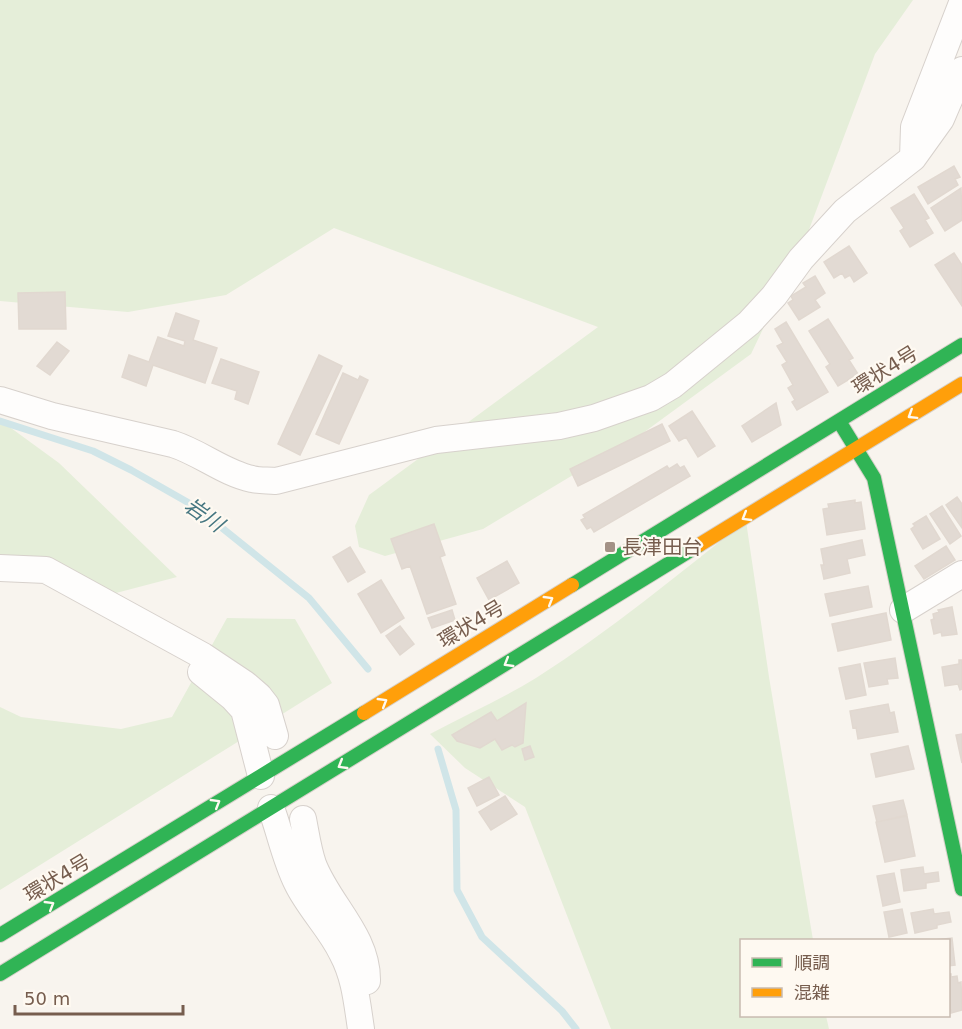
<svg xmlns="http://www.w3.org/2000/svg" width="962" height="1029" font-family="'DejaVu Sans','Noto Sans JP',sans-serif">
	<rect width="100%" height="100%" fill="#f8f4ee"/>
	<path fill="#e5eed9" d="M0,0h913l-38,54 -71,189 -53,111 -108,79 -160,96 -98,27 -26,-9 -4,-21 14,-31 229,-168 -264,-99 -108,67 -98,17 -128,-11z
		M0,420l59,43 118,114 -61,16 -41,-20 -75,-14z
		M746,521l23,156 44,263h-71v76h84l3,13h-218l-86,-222 -60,-39 -35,-34c35,-19 72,-35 106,-56 74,-47 141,-103 210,-157z
		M227,618l68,1 37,64 -332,207v-183l21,10 100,12 51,-12z"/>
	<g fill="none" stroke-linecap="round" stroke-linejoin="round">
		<path stroke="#d0e5e8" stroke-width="7" d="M0,421l93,30 38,19 65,37 113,91 59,71
			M438,749l18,61 1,80 25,47 80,74 14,18"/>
	</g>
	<path fill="#e2dad3" stroke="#e1d8d0" stroke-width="1.5" d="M954,166l6,11 -5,2 3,6 -30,19 -10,-17z
		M961,188l1,32 -17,11 -14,-23z
		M914,194l15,24 -4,2 8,13 -23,14 -10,-16 4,-3 -13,-20z
		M849,246l18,27 -13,9 -4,-7 -5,3 -3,-5 -8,5 -10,-16z
		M954,253l8,12v41l-27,-41z
		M815,276l10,17 -10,7 5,7 -21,13 -11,-17 5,-3 -2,-4 15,-9 -3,-4z
		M65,292l1,37h-47l-1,-36z
		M176,313l23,8 -6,19 24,8 -12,35 -52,-18 -7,21 -24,-9 7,-22 20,7 9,-25 26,9 1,-5 -17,-5z
		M828,319l25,39 -4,2 9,14 -20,12 -12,-19 4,-3 -21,-33z
		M786,322l42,70 -31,18 -5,-8 3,-2 -7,-12 5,-3 -11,-20 5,-3 -10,-16 6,-3 -8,-14z
		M57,342l12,9 -19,24 -13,-9z
		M319,355l23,11 -42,89 -22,-11z
		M221,359l38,13 -11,32 -13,-5 2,-8 -25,-8z
		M343,373l15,7 2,-4 8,4 -29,64 -23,-10z
		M776,403l5,22 -29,17 -10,-16z
		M692,411l23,35 -17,11 -12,-20 -7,4 -10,-15z
		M662,424l8,17 -92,45 -8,-17z
		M677,464l3,4 4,-2 6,10 -96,56 -3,-5 -4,2 -6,-9 4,-2 -2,-3 84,-49 2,3z
		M957,497l5,7v24l-16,-23z
		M855,500v3l6,-1 4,27 -38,6 -4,-26 6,-1 -1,-4z
		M942,506l19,30 -11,8 -20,-30z
		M926,516l14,23 -17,10 -12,-20 4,-3 -2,-2z
		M434,524l11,31 -5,2 16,47 -29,10 -17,-48 -8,3 -11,-30z
		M862,540l3,15 -18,4 3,14 -26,6 -3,-14h3l-3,-16z
		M946,546l9,14 -31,19 -9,-13z
		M350,547l15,25 -17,10 -15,-25z
		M507,561l12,22 -30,17 -12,-22z
		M381,580l23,38 -23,15 -23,-39z
		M868,586l4,21 -42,9 -5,-22z
		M952,607l5,27 -15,2 -1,-4 -7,2 -3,-14 3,-1 -1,-5 6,-2 -1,-2z
		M452,610l3,10 -23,8 -4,-10z
		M886,613l5,27 -53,11 -6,-27z
		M400,626l14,18 -14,11 -14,-19z
		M895,658l3,20 -11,1 1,5 -19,3 -5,-24z
		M959,660h3v29l-2,1 -2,-6 -13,2 -3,-19 17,-3z
		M860,664l6,31 -20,4 -7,-31z
		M526,703l-3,40 -8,4 -3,-2 -10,5 -7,-11 -15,9 -23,-7 -5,-6 39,-23 6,9z
		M888,704l2,9 4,-1 4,20 -40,7 -2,-12 -3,1 -3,-17z
		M962,734v29l-6,-28z
		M530,746l4,11 -9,3 -3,-11z
		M908,746l6,23 -38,8 -5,-23z
		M489,777l10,18 -22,11 -9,-18z
		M505,796l12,18 -26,16 -12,-18z
		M903,800l4,15 -30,7 -4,-16z
		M907,816l8,40 -30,6 -9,-40z
		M923,867l1,7 14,-2 1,9 -13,2v5l-22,3 -3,-21z
		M894,873l6,29 -17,4 -6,-30z
		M902,909l5,24 -18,4 -5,-25z
		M933,909l1,5 15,-2 2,10 -14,3v3l-22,5 -4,-20z
		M952,938l3,27 -7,1v-26h-13z
		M948,974h3v3l6,-1 1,7 3,-1 1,28 -11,3v-3l-3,1z"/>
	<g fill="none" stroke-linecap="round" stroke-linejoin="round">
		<g stroke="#d7d1cc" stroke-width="28">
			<path id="street" d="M913,158l28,-39 21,-49
				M0,400l52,16 121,28c28,9 51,29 79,35 8,2 16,1 24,2l160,-41 123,-14 35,-8 57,-20 22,-13 76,-62 25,-27 27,-37 44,-48 68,-53 1,-31 48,-124
				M0,568l46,2 157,86 42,28 14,12 7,9 9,31
				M903,610l59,-36
				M201,672l32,26 11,12 17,66
				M271,808c9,24 14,51 26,75 12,25 33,45 45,70 13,24 15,50 19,76
				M303,819c3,15 5,31 10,45 15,40 55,72 54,117"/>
		</g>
		<g stroke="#d6d0c9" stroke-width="16">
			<path id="fast" d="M842,426l32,52 88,411
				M572,585l390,-240
				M0,935l364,-222
				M0,974l699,-429"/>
		</g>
		<g stroke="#d6d0c9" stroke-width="16">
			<path id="slow" d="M699,545l263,-161
				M364,713l208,-128"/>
		</g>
		<use href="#street" stroke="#fefdfc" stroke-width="26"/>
		<use href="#fast" stroke="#30b455" stroke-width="14"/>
		<use href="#slow" stroke="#ff9f0a" stroke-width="14"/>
	</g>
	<defs><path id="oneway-chevron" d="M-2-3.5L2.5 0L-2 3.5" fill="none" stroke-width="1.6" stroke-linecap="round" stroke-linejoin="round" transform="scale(1.5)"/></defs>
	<g stroke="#fef9f1">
		<use href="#oneway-chevron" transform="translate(912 415) rotate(148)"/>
		<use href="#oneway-chevron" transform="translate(746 517) rotate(149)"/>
		<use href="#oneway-chevron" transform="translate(549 600) rotate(-31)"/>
		<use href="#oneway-chevron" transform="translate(508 663) rotate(149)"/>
		<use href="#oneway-chevron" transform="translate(383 702) rotate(-31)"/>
		<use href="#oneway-chevron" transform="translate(342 765) rotate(149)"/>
		<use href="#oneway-chevron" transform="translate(216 803) rotate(-31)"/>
		<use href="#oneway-chevron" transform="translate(50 905) rotate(-31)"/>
	</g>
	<rect fill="#a49286" stroke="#fef9f1" stroke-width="2" x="604" y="541" width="12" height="12" rx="3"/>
	<g text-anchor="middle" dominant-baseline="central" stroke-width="4.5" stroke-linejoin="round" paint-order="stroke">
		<g font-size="20" fill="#765d4e" stroke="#fef9f1">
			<text transform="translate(885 370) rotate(-32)">環状4号</text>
			<text transform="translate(471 624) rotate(-31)">環状4号</text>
			<text transform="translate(57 878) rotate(-31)">環状4号</text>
		</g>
		<g font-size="20" fill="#765d4e" stroke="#fef9f1" text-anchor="start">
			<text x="622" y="547">長津田台</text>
		</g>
		<g font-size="21" font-style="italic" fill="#457681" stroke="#fef9f1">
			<text transform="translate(204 515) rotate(35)">岩川</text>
		</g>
	</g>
	<rect x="740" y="939" width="210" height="78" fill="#fef9f1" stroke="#c8bbb0" stroke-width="1.5"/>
	<rect x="752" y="958" width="30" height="9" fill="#30b455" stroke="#c8bbb0" stroke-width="1.5"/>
	<text x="794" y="969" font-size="18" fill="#765d4e">順調</text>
	<rect x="752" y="988" width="30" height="9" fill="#ff9f0a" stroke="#c8bbb0" stroke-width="1.5"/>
	<text x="794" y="999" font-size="18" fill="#765d4e">混雑</text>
	<path d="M15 1005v9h168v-9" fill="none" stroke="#765d4e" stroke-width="3"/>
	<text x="24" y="1005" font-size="18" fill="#765d4e" stroke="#fef9f1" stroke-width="4.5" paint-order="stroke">50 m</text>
</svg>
